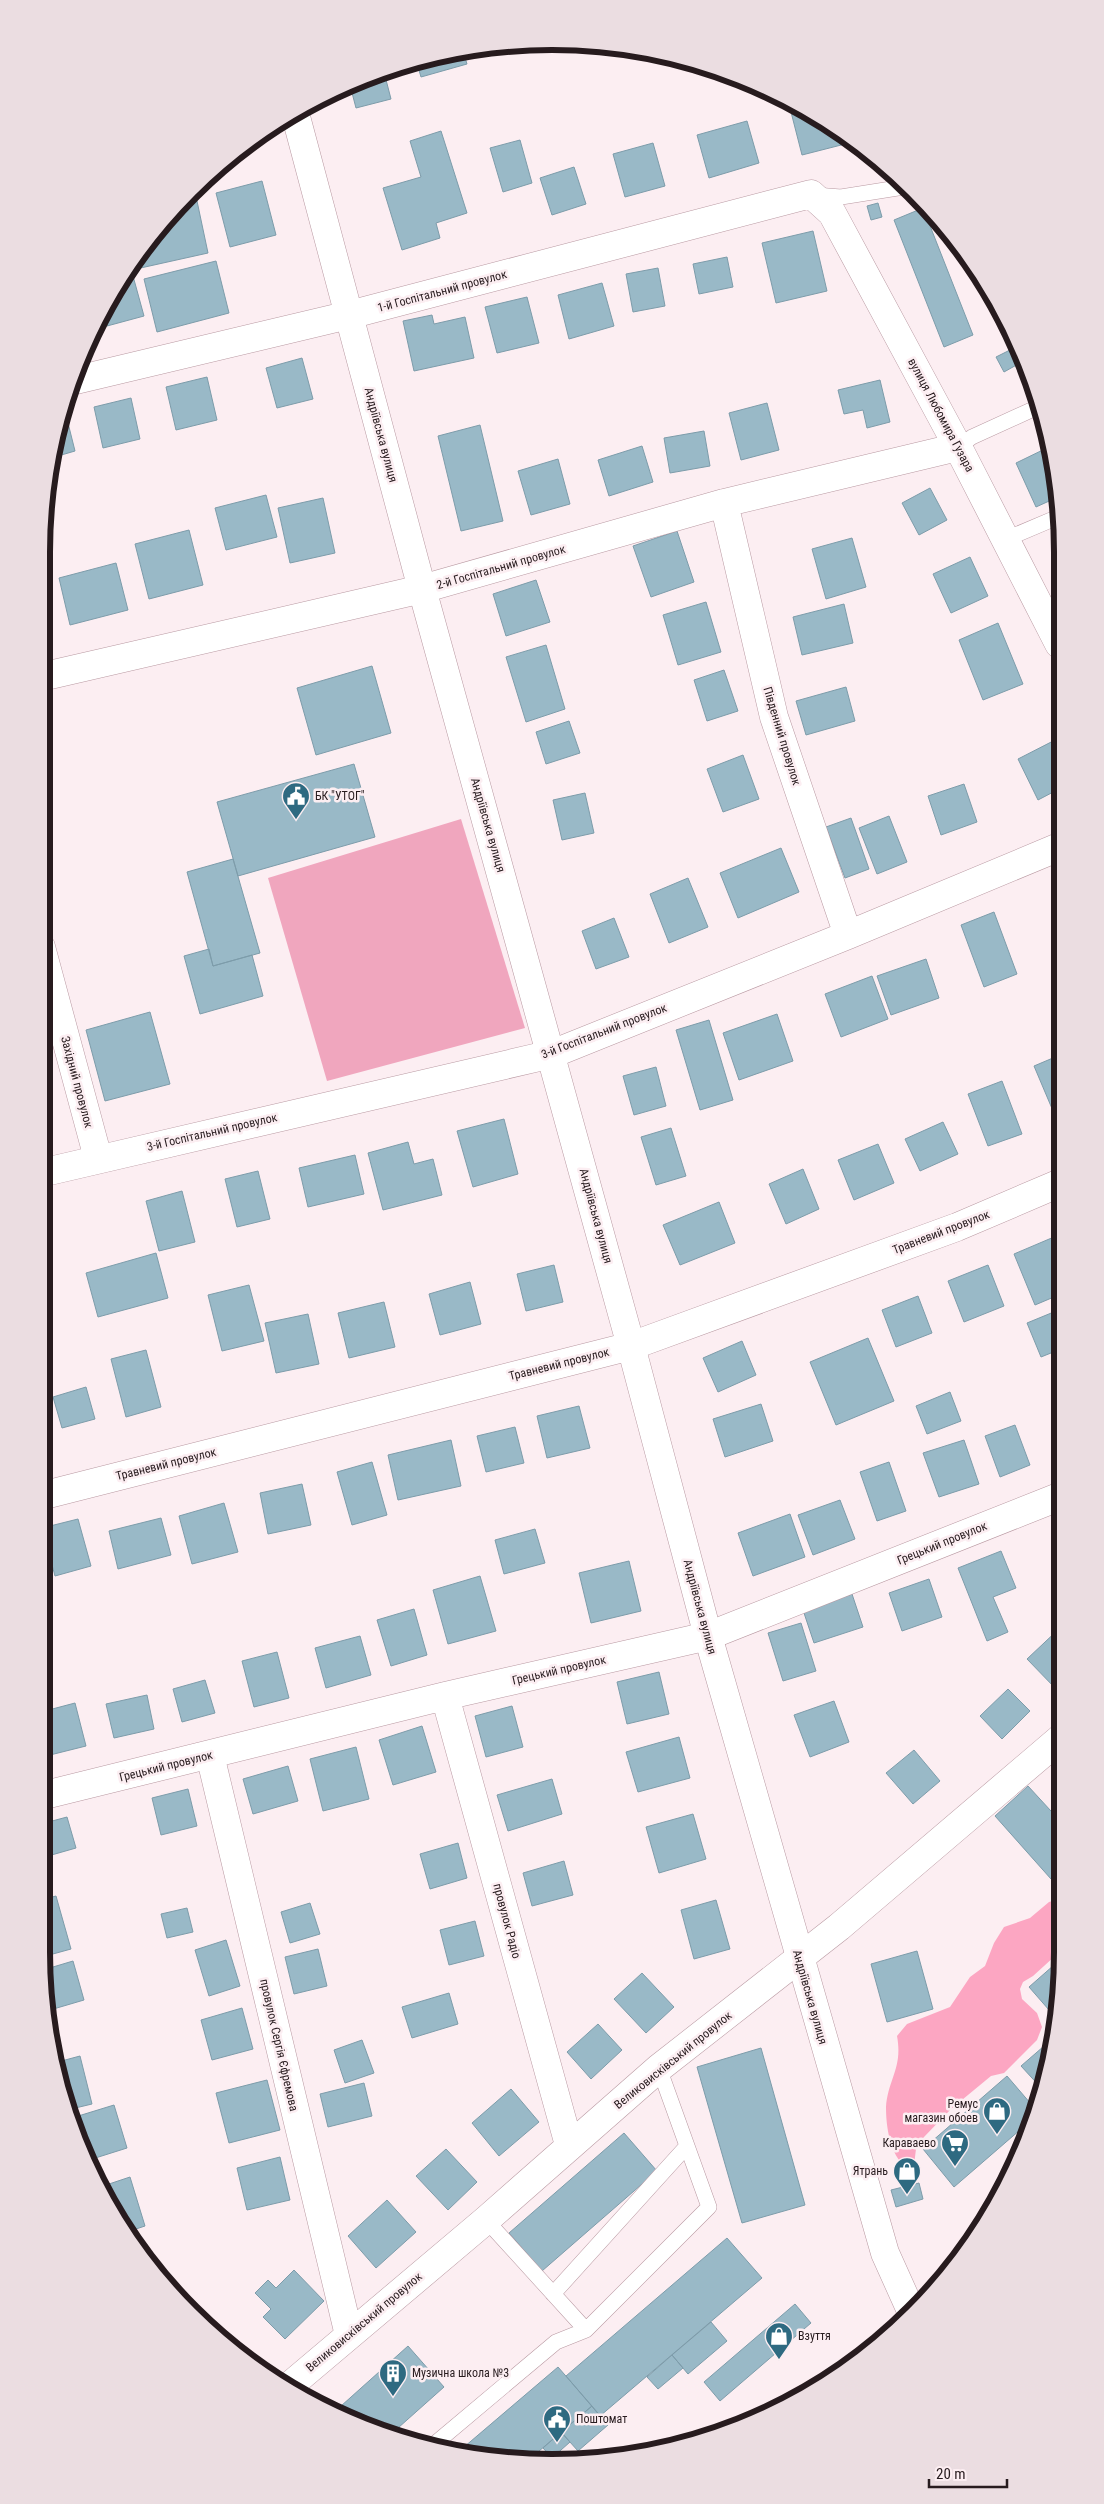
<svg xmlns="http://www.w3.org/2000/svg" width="1104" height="2504" font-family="'Roboto Condensed',sans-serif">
	<rect width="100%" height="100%" fill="#fceef2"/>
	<path fill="#f0a6be" d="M461,819l64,209 -198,53 -59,-203z"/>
	<path fill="#fca6c2" d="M1063,1898l-1,57 -7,1 -22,20 -10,6 -3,7 2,10 15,14 5,14 -5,13 -33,33 -13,3 -40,33 -27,28 -8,12 -2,16 -8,2c-16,-12 -20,-40 -20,-60 2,-28 17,-39 11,-71l10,-12 43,-17 20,-30 15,-11 9,-23 10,-16 26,-9 19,-16z"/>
	<path fill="#99b9c7" stroke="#7d9caa" d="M519,42l16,1 -22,6 -2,-5z
		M463,51l4,13 -46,13 -5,-17z
		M384,72l7,27 -35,9 -6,-23z
		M801,110l35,17 17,15 -51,13 -11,-43z
		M747,121l12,42 -50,15 -12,-43z
		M441,131l26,82 -31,10 4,15 -38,12 -19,-62 38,-11 -11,-36z
		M520,140l12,43 -29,9 -13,-44z
		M653,143l12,43 -40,11 -12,-43z
		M574,167l12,37 -34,11 -12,-37z
		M262,181l14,54 -46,12 -14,-54z
		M197,201l11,52 -72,16 -1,-7 33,-47 11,-10z
		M878,203l4,14 -11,3 -4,-14z
		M923,208l50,127 -29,12 -50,-127z
		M813,231l14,60 -51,12 -14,-60z
		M727,257l6,30 -34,7 -6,-30z
		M216,261l13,52 -72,19 -13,-53z
		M658,268l7,38 -32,6 -7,-38z
		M133,276l11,40 -37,10 -4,-15 7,-15 13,-17z
		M602,283l12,43 -45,13 -11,-44z
		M527,297l12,46 -42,10 -12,-46z
		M432,315l2,9 31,-7 9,41 -60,13 -11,-50z
		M1012,349l8,14 -16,9 -8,-15z
		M302,358l11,41 -36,9 -11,-40z
		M207,377l10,43 -41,10 -10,-43z
		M880,380l10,42 -23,6 -4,-18 -19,4 -6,-24z
		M131,398l9,41 -37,9 -9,-41z
		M767,403l12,47 -38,10 -12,-47z
		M66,415l9,36 -24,7 10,-41z
		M480,425l23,96 -42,10 -23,-95z
		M704,431l6,35 -40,7 -6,-35z
		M642,446l11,36 -44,14 -11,-36z
		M1051,446l7,51 -22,10 -20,-44z
		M558,459l12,45 -39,11 -13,-44z
		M930,488l17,32 -28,15 -17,-32z
		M266,495l11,42 -51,13 -11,-42z
		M323,498l12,55 -45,10 -12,-55z
		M189,530l14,55 -54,14 -14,-55z
		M677,531l17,51 -43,15 -18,-51z
		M852,538l14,49 -40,12 -14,-50z
		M970,557l18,39 -37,17 -18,-39z
		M116,563l12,47 -58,15 -11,-47z
		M536,580l14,42 -44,14 -13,-42z
		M706,602l15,50 -43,13 -15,-50z
		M844,604l9,39 -51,12 -9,-38z
		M998,623l25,61 -40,16 -24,-60z
		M546,645l19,64 -39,13 -20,-65z
		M372,666l19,67 -75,22 -19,-67z
		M724,670l14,41 -31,10 -13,-41z
		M846,687l9,34 -49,14 -10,-34z
		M569,721l11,32 -34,11 -10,-32z
		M1059,738v51l-21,11 -20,-41z
		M743,755l16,44 -36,13 -16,-43z
		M354,764l21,73 -137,39 -21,-74z
		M964,784l13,38 -36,13 -13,-39z
		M585,793l9,40 -32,7 -9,-40z
		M889,816l18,46 -30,12 -18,-46z
		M851,818l18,51 -24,9 -19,-51z
		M781,848l18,44 -61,26 -18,-45z
		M233,859l27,94 -47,13 -26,-94z
		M688,878l20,49 -39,16 -19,-49z
		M994,912l23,62 -33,13 -23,-62z
		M614,918l15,39 -33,12 -14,-38z
		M209,949l4,17 39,-11 11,41 -63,18 -16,-58z
		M926,959l13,39 -48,17 -14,-39z
		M872,976l16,43 -47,18 -16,-43z
		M150,1012l20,72 -65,17 -19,-71z
		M777,1014l16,47 -54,19 -16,-47z
		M709,1020l24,80 -33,10 -24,-80z
		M1060,1055v61l-4,2 -22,-52z
		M656,1067l10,39 -32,9 -11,-39z
		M1002,1081l20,53 -34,12 -20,-52z
		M41,1089l6,25 -6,1z
		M504,1119l14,55 -45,13 -16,-56z
		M943,1122l15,32 -38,17 -15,-32z
		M671,1128l15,48 -30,9 -15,-48z
		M408,1142l6,22 19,-5 9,36 -59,15 -15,-57z
		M878,1144l16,39 -40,17 -16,-40z
		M355,1155l9,39 -56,13 -9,-39z
		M803,1169l16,40 -33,15 -17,-40z
		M258,1171l12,48 -33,8 -12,-48z
		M182,1191l13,51 -36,9 -13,-50z
		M719,1202l16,41 -55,22 -17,-40z
		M41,1232l9,38 -9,1z
		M1061,1234v60l-26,11 -21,-51z
		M156,1253l12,45 -70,19 -12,-44z
		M554,1265l9,37 -37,9 -9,-37z
		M988,1265l16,41 -40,16 -16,-41z
		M470,1282l11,42 -41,11 -11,-41z
		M249,1285l15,56 -42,10 -14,-56z
		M918,1296l14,37 -36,14 -14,-37z
		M384,1302l11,45 -46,11 -11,-45z
		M1061,1309v40l-20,8 -14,-34z
		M308,1314l11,50 -43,9 -11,-50z
		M868,1338l26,63 -58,24 -26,-63z
		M742,1341l14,34 -38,17 -15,-34z
		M146,1350l15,57 -35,10 -15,-58z
		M86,1387l9,32 -33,9 -9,-31z
		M950,1392l11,29 -34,13 -11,-28z
		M761,1404l12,37 -48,16 -12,-38z
		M579,1406l11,42 -43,10 -10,-42z
		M1015,1425l15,40 -30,12 -15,-41z
		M515,1427l9,36 -38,9 -9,-36z
		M451,1440l10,46 -63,14 -10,-45z
		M964,1440l15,44 -40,13 -16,-44z
		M372,1462l15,53 -35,10 -15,-53z
		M889,1462l17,49 -29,10 -17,-49z
		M302,1484l9,41 -43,9 -8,-41z
		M840,1500l15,39 -42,16 -15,-40z
		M224,1503l14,49 -46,12 -13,-48z
		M790,1514l15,43 -52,19 -15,-43z
		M161,1518l10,37 -53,14 -9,-38z
		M78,1519l13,47 -36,10 -13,-48z
		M535,1529l10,34 -41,11 -9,-34z
		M1001,1551l15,37 -23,9 15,35 -21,9 -29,-73z
		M629,1561l12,50 -50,12 -12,-50z
		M480,1576l16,55 -48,13 -15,-54z
		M929,1579l13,38 -40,14 -13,-38z
		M852,1594l11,33 -49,16 -11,-33z
		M414,1609l13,46 -36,11 -14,-46z
		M801,1623l15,48 -33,10 -15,-48z
		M1062,1626v60l-5,4 -30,-31z
		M360,1636l11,39 -45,13 -11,-40z
		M277,1652l12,46 -35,9 -12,-46z
		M659,1672l10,42 -42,10 -10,-42z
		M205,1680l10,33 -33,9 -9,-33z
		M1008,1689l22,22 -28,28 -22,-23z
		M147,1695l7,34 -40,9 -8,-34z
		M834,1701l15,41 -39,15 -16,-42z
		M75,1703l11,43 -40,10 -5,-19v-25z
		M512,1706l11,41 -37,10 -11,-41z
		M422,1726l14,46 -43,13 -14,-45z
		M679,1737l11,41 -52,14 -12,-40z
		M356,1747l13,52 -46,12 -13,-52z
		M914,1750l26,31 -27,23 -27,-31z
		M288,1766l10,35 -45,13 -10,-35z
		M552,1779l10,35 -54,17 -11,-36z
		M1028,1786l34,37v46l-11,10 -56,-63z
		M188,1789l9,37 -36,9 -9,-37z
		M693,1814l13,45 -47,14 -13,-46z
		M67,1817l9,31 -35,10v-34z
		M458,1843l9,35 -37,11 -10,-35z
		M564,1861l9,34 -41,11 -9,-33z
		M56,1896l15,53 -29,8 -1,-57z
		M716,1900l14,49 -36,10 -13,-49z
		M310,1903l10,31 -30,9 -9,-31z
		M187,1908l6,24 -26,6 -6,-24z
		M475,1921l9,35 -35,9 -9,-35z
		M226,1940l14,46 -31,10 -14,-46z
		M318,1949l9,37 -33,8 -9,-37z
		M917,1951l16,58 -46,13 -16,-58z
		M1062,1958l-6,60 -27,-31z
		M73,1961l11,39 -34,10 -7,-40z
		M642,1973l32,34 -28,26 -32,-34z
		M449,1993l9,31 -46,14 -10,-31z
		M242,2008l11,41 -41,11 -11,-40z
		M598,2024l24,26 -31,29 -24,-27z
		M362,2040l12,33 -29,10 -11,-33z
		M1051,2040l3,4 -1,7 -10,39 -22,-24z
		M761,2048l44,157 -63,18 -45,-156z
		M80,2056l12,48 -25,6 -13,-47z
		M1007,2076l30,35 -2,6 -81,70 -31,-38z
		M267,2080l13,50 -51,13 -13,-50z
		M364,2083l8,33 -44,11 -8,-33z
		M511,2089l28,33 -40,34 -27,-33z
		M114,2105l13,43 -38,12 -14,-43z
		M624,2133l33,38 -115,100 -33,-38z
		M446,2149l31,33 -29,28 -32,-34z
		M280,2157l10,43 -43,10 -10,-42z
		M130,2177l15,49 -18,6 -17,-25 -10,-20z
		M919,2183l4,16 -27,8 -5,-17z
		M387,2200l29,32 -40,36 -28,-32z
		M727,2238l35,40 -162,138 -34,-40z
		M294,2270l30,31 -39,38 -22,-22 8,-8 -16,-16 13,-13 8,8z
		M795,2304l16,19 -91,78 -16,-19z
		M711,2322l16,19 -39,33 -16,-19z
		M408,2346l36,41 -55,49 -36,-16 -12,-14z
		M672,2355l11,13 -25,21 -11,-12z
		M558,2367l34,39 -60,51 -4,3 -71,-7z
		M592,2406l16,19 -30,26 -17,-19z
		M561,2432l9,10 -18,16 -9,-10z"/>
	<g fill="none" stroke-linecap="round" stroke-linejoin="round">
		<g stroke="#b999a2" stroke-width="16">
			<path id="service" d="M815,195l26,2 63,-10
				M958,447l14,-10 68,-31
				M1006,539l52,-22
				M486,2220l100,110
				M553,2294l133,-147
				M431,2447l125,-105 30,-12 123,-123 -50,-139"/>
		</g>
		<g stroke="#b999a2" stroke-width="29">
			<path id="minor" d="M72,381l277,-66 462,-121 21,19 126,234 101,197
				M724,503l50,214 74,218
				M41,677l381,-88 302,-86 234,-56
				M41,947l57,211
				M41,1173l511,-119 296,-119 211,-88
				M41,1496l590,-150 326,-119 103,-44
				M445,1696l124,449
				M210,1755l139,580
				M41,1796l404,-100 263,-60 353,-140
				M287,2388l199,-168 173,-152 180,-141 223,-190"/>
		</g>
		<g stroke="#b999a2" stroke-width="29">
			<path id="tertiary" d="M295,113l127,476 209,757 77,290 177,617 27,60"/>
		</g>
		<use href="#service" stroke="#fff" stroke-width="15"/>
		<use href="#minor" stroke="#fff" stroke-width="28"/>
		<use href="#tertiary" stroke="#fff" stroke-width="28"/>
	</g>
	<defs>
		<g id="civic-pin" transform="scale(1.4375)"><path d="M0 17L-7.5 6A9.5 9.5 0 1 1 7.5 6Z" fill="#2e6a81" stroke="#fceef2"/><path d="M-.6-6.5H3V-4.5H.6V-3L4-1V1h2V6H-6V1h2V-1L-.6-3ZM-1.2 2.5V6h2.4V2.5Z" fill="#fff"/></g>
		<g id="shop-pin" transform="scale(1.4375)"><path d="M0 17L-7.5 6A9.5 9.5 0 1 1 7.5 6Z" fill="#2e6a81" stroke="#fceef2"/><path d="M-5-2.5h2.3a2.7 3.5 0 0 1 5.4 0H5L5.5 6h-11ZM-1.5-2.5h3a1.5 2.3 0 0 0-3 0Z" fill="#fff"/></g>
		<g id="supermarket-pin" transform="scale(1.4375)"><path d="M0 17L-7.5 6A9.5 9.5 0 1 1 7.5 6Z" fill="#2e6a81" stroke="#fceef2"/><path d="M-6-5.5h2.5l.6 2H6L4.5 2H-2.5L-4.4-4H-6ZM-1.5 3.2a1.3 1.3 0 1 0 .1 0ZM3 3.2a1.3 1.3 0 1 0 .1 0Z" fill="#fff"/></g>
		<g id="building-pin" transform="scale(1.4375)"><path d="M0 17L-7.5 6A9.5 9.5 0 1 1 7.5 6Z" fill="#2e6a81" stroke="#fceef2"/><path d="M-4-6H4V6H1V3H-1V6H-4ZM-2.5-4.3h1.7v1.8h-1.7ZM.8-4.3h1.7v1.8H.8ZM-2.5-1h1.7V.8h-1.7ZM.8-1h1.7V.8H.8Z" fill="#fff"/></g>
	</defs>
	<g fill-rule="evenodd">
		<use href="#civic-pin" x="296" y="796"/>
		<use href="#shop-pin" x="997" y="2111"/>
		<use href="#supermarket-pin" x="955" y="2143"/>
		<use href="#shop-pin" x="907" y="2171"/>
		<use href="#shop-pin" x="779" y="2336"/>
		<use href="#building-pin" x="393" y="2373"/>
		<use href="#civic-pin" x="557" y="2419"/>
	</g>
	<g text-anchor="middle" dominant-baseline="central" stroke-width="5" stroke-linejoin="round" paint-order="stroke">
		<g font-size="12" fill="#271b1e" stroke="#fceef2">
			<text transform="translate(442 291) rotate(-15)">1-й Госпітальний провулок</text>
			<text transform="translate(941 415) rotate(62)">вулиця Любомира Гузара</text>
			<text transform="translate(381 435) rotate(75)">Андріївська вулиця</text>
			<text transform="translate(501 567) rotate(-16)">2-й Госпітальний провулок</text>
			<text transform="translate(782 736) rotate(73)">Південний провулок</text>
			<text transform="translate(488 825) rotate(74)">Андріївська вулиця</text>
			<text transform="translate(604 1031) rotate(-21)">3-й Госпітальний провулок</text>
			<text transform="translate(77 1082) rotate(75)">Західний провулок</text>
			<text transform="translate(212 1132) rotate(-13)">3-й Госпітальний провулок</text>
			<text transform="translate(596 1216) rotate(75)">Андріївська вулиця</text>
			<text transform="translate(941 1232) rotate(-21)">Травневий провулок</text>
			<text transform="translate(559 1364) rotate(-14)">Травневий провулок</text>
			<text transform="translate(166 1464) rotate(-14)">Травневий провулок</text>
			<text transform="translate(942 1543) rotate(-22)">Грецький провулок</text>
			<text transform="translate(700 1607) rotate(75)">Андріївська вулиця</text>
			<text transform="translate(559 1670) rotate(-13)">Грецький провулок</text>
			<text transform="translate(166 1766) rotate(-14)">Грецький провулок</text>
			<text transform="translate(507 1921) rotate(75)">провулок Радіо</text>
			<text transform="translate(810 1997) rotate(74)">Андріївська вулиця</text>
			<text transform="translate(279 2045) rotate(77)">провулок Сергія Єфремова</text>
			<text transform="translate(673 2060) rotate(-39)">Великовисківський провулок</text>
			<text transform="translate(364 2322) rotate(-40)">Великовисківський провулок</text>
		</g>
		<g font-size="12" fill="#271b1e" stroke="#fceef2" text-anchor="start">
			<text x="315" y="796">БК "УТОГ"</text>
			<text x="978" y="2104" text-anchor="end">Ремус<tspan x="978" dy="14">магазин обоев</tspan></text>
			<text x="936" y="2143" text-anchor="end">Караваево</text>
			<text x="888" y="2171" text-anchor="end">Ятрань</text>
			<text x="798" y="2336">Взуття</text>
			<text x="412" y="2373">Музична школа №3</text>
			<text x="576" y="2419">Поштомат</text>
		</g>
	</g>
	<path d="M0 0H1104V2504H0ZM552 50H552A502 502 0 0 1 1054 552V1952A502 502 0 0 1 552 2454H552A502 502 0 0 1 50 1952V552A502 502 0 0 1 552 50Z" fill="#ebdde1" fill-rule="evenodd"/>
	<path fill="none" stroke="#271b1e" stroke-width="6" d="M552 50H552A502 502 0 0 1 1054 552V1952A502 502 0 0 1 552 2454H552A502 502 0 0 1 50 1952V552A502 502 0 0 1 552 50Z"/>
	<path d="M929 2479v8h78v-8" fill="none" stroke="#271b1e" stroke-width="2.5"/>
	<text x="936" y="2479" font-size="15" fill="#271b1e" stroke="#fceef2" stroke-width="4" paint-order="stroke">20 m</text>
</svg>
